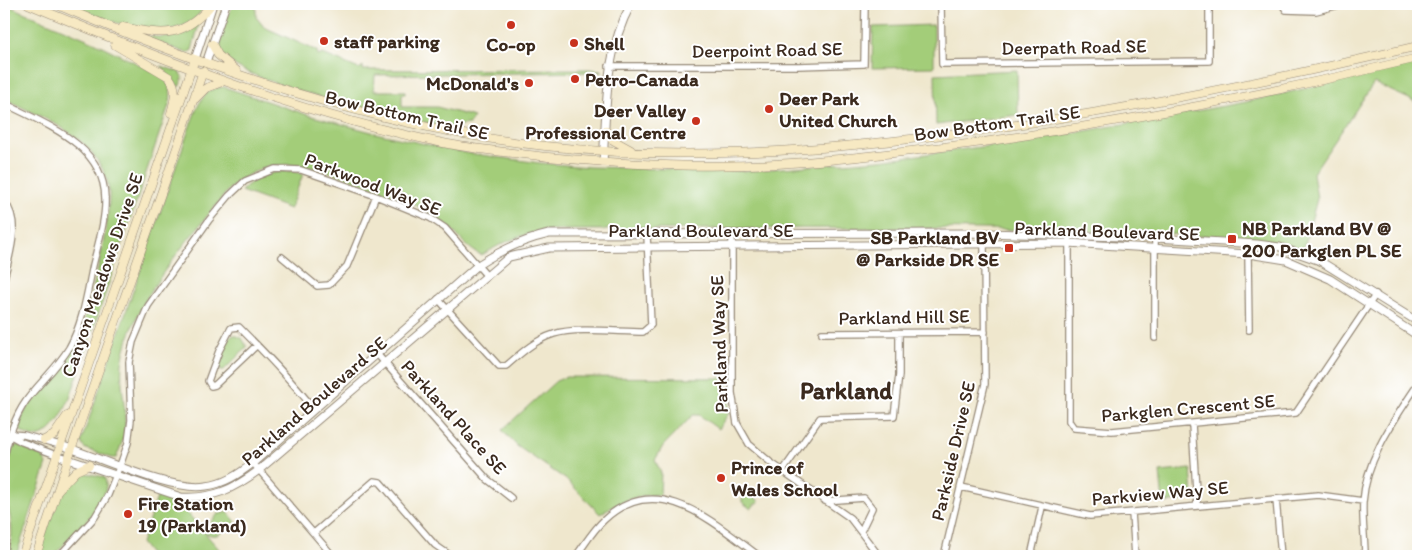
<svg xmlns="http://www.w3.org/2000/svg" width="1422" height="560" font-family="Itim,sans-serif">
	<rect width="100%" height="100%" fill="#fff"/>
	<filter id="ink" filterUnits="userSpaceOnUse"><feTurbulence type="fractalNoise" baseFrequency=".02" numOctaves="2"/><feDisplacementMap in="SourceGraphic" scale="10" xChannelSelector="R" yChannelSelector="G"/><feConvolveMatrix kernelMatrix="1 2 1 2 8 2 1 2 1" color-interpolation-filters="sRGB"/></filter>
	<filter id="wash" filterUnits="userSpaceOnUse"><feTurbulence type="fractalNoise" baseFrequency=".0096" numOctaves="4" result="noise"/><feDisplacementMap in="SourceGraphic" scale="20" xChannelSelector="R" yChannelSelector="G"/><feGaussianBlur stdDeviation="1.12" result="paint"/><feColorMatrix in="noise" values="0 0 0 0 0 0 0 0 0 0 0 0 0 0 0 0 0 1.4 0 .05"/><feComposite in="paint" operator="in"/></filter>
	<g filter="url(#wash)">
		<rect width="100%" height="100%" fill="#efe7cd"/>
		<path fill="#a3cd79" stroke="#6f7c4c" d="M4,4l90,38 66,33c10,9 12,14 10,27l-100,296c-8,18 -24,52 -49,33 -9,-17 41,-63 51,-81 15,-28 39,-126 37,-158 -1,-13 -6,-24 -14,-35 -20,-29 -60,-42 -91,-59z
			M68,4h138c-27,51 -100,15 -138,0z
			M233,4h23v13l8,10 53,24 1,5 5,-2 36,15 4,-3v4l225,-1 13,1 2,2 -228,3 -1,16h31v3h-3v13h35l37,10 -5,7 -22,3c-36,-7 -216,-45 -226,-75 -5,-14 7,-35 12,-48z
			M199,24l-7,26 -5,3 -45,-17 19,1 18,-2z
			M934,25v42l-62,1 1,-41z
			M1418,63v40l-44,-20 -61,90 4,26 -14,52c-80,-19 -163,-18 -245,-20 -169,-6 -339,-1 -508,-1 -26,3 -47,12 -68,25 -14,-5 -22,-18 -33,-28 -12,-10 -25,-18 -39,-25 -38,-14 -94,-42 -134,-37 -18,2 -34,13 -47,24 -39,50 -98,111 -107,175 -2,21 4,43 3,64 -1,11 -5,20 -9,30h-4l-28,-10 -3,-6 109,-316c7,-17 12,-39 34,-39l84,28 67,18 91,20 74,10 49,4 157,4 134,-11 155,-20 211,-38z
			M161,66l18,6 4,6 -4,9z
			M1017,70l1,45 -82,10 -1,-51z
			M291,171l12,3 -13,35 -49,-18c14,-14 30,-20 50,-20z
			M234,335l8,3 5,9 -23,23h-3l-4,-5 11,-27z
			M566,377l160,1 3,35 -11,16 -19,-14h-6l-30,31 -8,14 6,13 -1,22c-23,-1 -41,7 -60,19l-32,-33 -51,-35 -15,-16 54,-49z
			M17,445l26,12 4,7 -31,92h-9c12,-33 -2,-44 -3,-74 0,-10 2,-22 4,-32z
			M1191,469l2,28 -5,3 -25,3 -3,-31z
			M81,472l23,5c13,21 -38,64 -51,79h-15c8,-22 20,-74 43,-84z
			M747,491l11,9 1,3 -4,1 -4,5 -9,-7v-3z
			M158,495l18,5 27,31 15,-17 10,-2 8,10c-14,8 -17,19 -32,10l21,24h-74l-10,-13z"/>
	</g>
	<g filter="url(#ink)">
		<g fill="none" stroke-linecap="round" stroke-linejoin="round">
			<g stroke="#958876" stroke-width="8">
				<path id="minor" d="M941,4l1,60 267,-3v-57
					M1282,4l4,6 30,1 27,-7
					M609,66h189l66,-2 1,-60
					M4,103c40,21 100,41 101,95 1,21 -7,46 -12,67 -6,28 -10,58 -24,83 -12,20 -30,35 -43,53 -12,17 -17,36 -22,56
					M4,201c18,22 5,54 0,78
					M732,234v159l5,30 12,21 21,18 80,56 29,38
					M1069,239v182l5,7 38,3 184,-18 80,-119
					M1248,254l1,76
					M282,257l35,29 12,-1 18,-19 29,-70
					M438,299l61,67h7c15,-13 29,-26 48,-32 22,-7 64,-2 89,-2l8,-7 -4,-90
					M822,333l163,-1
					M1155,338v-100
					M257,345l-42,40 -4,1 -3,-5 11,-30 12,-23 8,-1c26,26 52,53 75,82
					M377,354l110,125 24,19
					M1192,424l5,82
					M4,432l18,10 34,13
					M11,434l13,1 36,10
					M253,463l80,93
					M782,472l38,-54 74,-2 5,-41v-41
					M961,487l129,29 228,-21 45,6
					M1276,499l5,57
					M825,501l39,-3 8,10 -11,23
					M4,505l3,24 -3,23
					M1132,513l3,43
					M314,533l60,-52 6,1 55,63 16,11
					M59,556l36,-39 13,-22 14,-35 6,-17 3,-23 -2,-58 4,-20 15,-36 61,-86 20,-24 16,-15 30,-12 26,1 75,26 54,22 15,10 41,47
					M576,556c9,-12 17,-26 28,-36 54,-51 111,4 155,36
					M944,556l41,-172 -1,-141 2,-10
					M1031,556l11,-49
					M1365,556c0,-17 -3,-36 -2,-54 3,-44 32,-83 55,-118"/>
			</g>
			<g stroke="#958876" stroke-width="9">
				<path id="tertiary" d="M195,59l18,-55
					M206,63l20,-59
					M603,162c4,-56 1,-108 28,-158
					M60,445c37,11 111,47 146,41 18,-2 33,-12 47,-23l225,-198c23,-15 44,-25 71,-31l437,-1 169,5 102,6 23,3 40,14 98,61
					M56,455l125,42c32,2 53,-8 78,-27l250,-213 40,-9 519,-5 180,11 38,6 44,19 88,57"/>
			</g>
			<g stroke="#958876" stroke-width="9">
				<path id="secondary" d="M28,4c136,57 274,111 420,140 33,6 66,9 100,13 80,8 162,12 243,6 64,-4 128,-13 192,-21 146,-21 291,-49 435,-84
					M55,4c156,66 320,123 490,142 133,15 266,6 398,-11 161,-20 318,-52 475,-89
					M123,27c41,8 60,12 89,-23
					M212,44l6,11 19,16
					M115,45l54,32c9,12 6,22 2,36
					M195,99l11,-11 16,-6
					M606,131l7,9 18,10
					M44,440l10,-5 13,-19
					M58,490l18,-19 13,-6
					M22,556l173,-497
					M36,556c52,-163 113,-322 167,-485"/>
			</g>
			<use href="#minor" stroke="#fff" stroke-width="5.5"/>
			<use href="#tertiary" stroke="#fff" stroke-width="7"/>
			<use href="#secondary" stroke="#f7e9c3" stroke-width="8"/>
		</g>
	</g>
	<g fill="#c8321e" stroke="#fff" stroke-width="2">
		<circle cx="511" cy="25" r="5"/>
		<circle cx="324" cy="41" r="5"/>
		<circle cx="574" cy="43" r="5"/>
		<circle cx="575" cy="79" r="5"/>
		<circle cx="529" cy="83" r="5"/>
		<circle cx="769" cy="109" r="5"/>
		<circle cx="696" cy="121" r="5"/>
		<rect x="1227" y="234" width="10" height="10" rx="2.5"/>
		<rect x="1004" y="243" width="10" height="10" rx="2.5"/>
		<circle cx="721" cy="478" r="5"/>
		<circle cx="128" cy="514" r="5"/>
	</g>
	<g text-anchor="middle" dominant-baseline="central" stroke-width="4" stroke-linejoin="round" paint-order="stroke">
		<g font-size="19" font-weight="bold" fill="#3b2a1e" stroke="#fff" text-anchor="start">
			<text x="334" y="41">staff parking</text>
			<text x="584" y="43">Shell</text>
			<text x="511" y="44" text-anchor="middle">Co-op</text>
			<text x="585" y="79">Petro-Canada</text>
			<text x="519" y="83" text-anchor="end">McDonald's</text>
			<text x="779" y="98">Deer Park<tspan x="779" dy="22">United Church</tspan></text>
			<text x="686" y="110" text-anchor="end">Deer Valley<tspan x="686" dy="22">Professional Centre</tspan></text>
			<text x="1242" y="228">NB Parkland BV @<tspan x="1242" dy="22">200 Parkglen PL SE</tspan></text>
			<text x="999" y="237" text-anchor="end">SB Parkland BV<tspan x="999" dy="22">@ Parkside DR SE</tspan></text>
			<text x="731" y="467">Prince of<tspan x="731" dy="22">Wales School</tspan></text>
			<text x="138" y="503">Fire Station<tspan x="138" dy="22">19 (Parkland)</tspan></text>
		</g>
		<g font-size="19" fill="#3b2a1e" stroke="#fff">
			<text transform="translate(1074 47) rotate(-1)">Deerpath Road SE</text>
			<text transform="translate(767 50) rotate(-1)">Deerpoint Road SE</text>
			<text transform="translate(407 115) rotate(13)">Bow Bottom Trail SE</text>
			<text transform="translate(997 123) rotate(-8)">Bow Bottom Trail SE</text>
			<text transform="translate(373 184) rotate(21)">Parkwood Way SE</text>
			<text x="701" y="230">Parkland Boulevard SE</text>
			<text transform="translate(1107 231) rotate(2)">Parkland Boulevard SE</text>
			<text transform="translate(102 275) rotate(-71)">Canyon Meadows Drive SE</text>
			<text transform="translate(904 317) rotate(-1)">Parkland Hill SE</text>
			<text transform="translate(719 344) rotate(-92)">Parkland Way SE</text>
			<text transform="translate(314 401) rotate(-41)">Parkland Boulevard SE</text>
			<text transform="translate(1188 408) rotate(-5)">Parkglen Crescent SE</text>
			<text transform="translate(454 417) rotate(48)">Parkland Place SE</text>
			<text transform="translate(953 451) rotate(-77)">Parkside Drive SE</text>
			<text transform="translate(1160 493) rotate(-5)">Parkview Way SE</text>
		</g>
		<g font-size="24" font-weight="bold" fill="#3b2a1e" stroke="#fff">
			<text x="846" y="390">Parkland</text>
		</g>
	</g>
	<rect width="1422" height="560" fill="none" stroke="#fff" stroke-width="20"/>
</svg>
